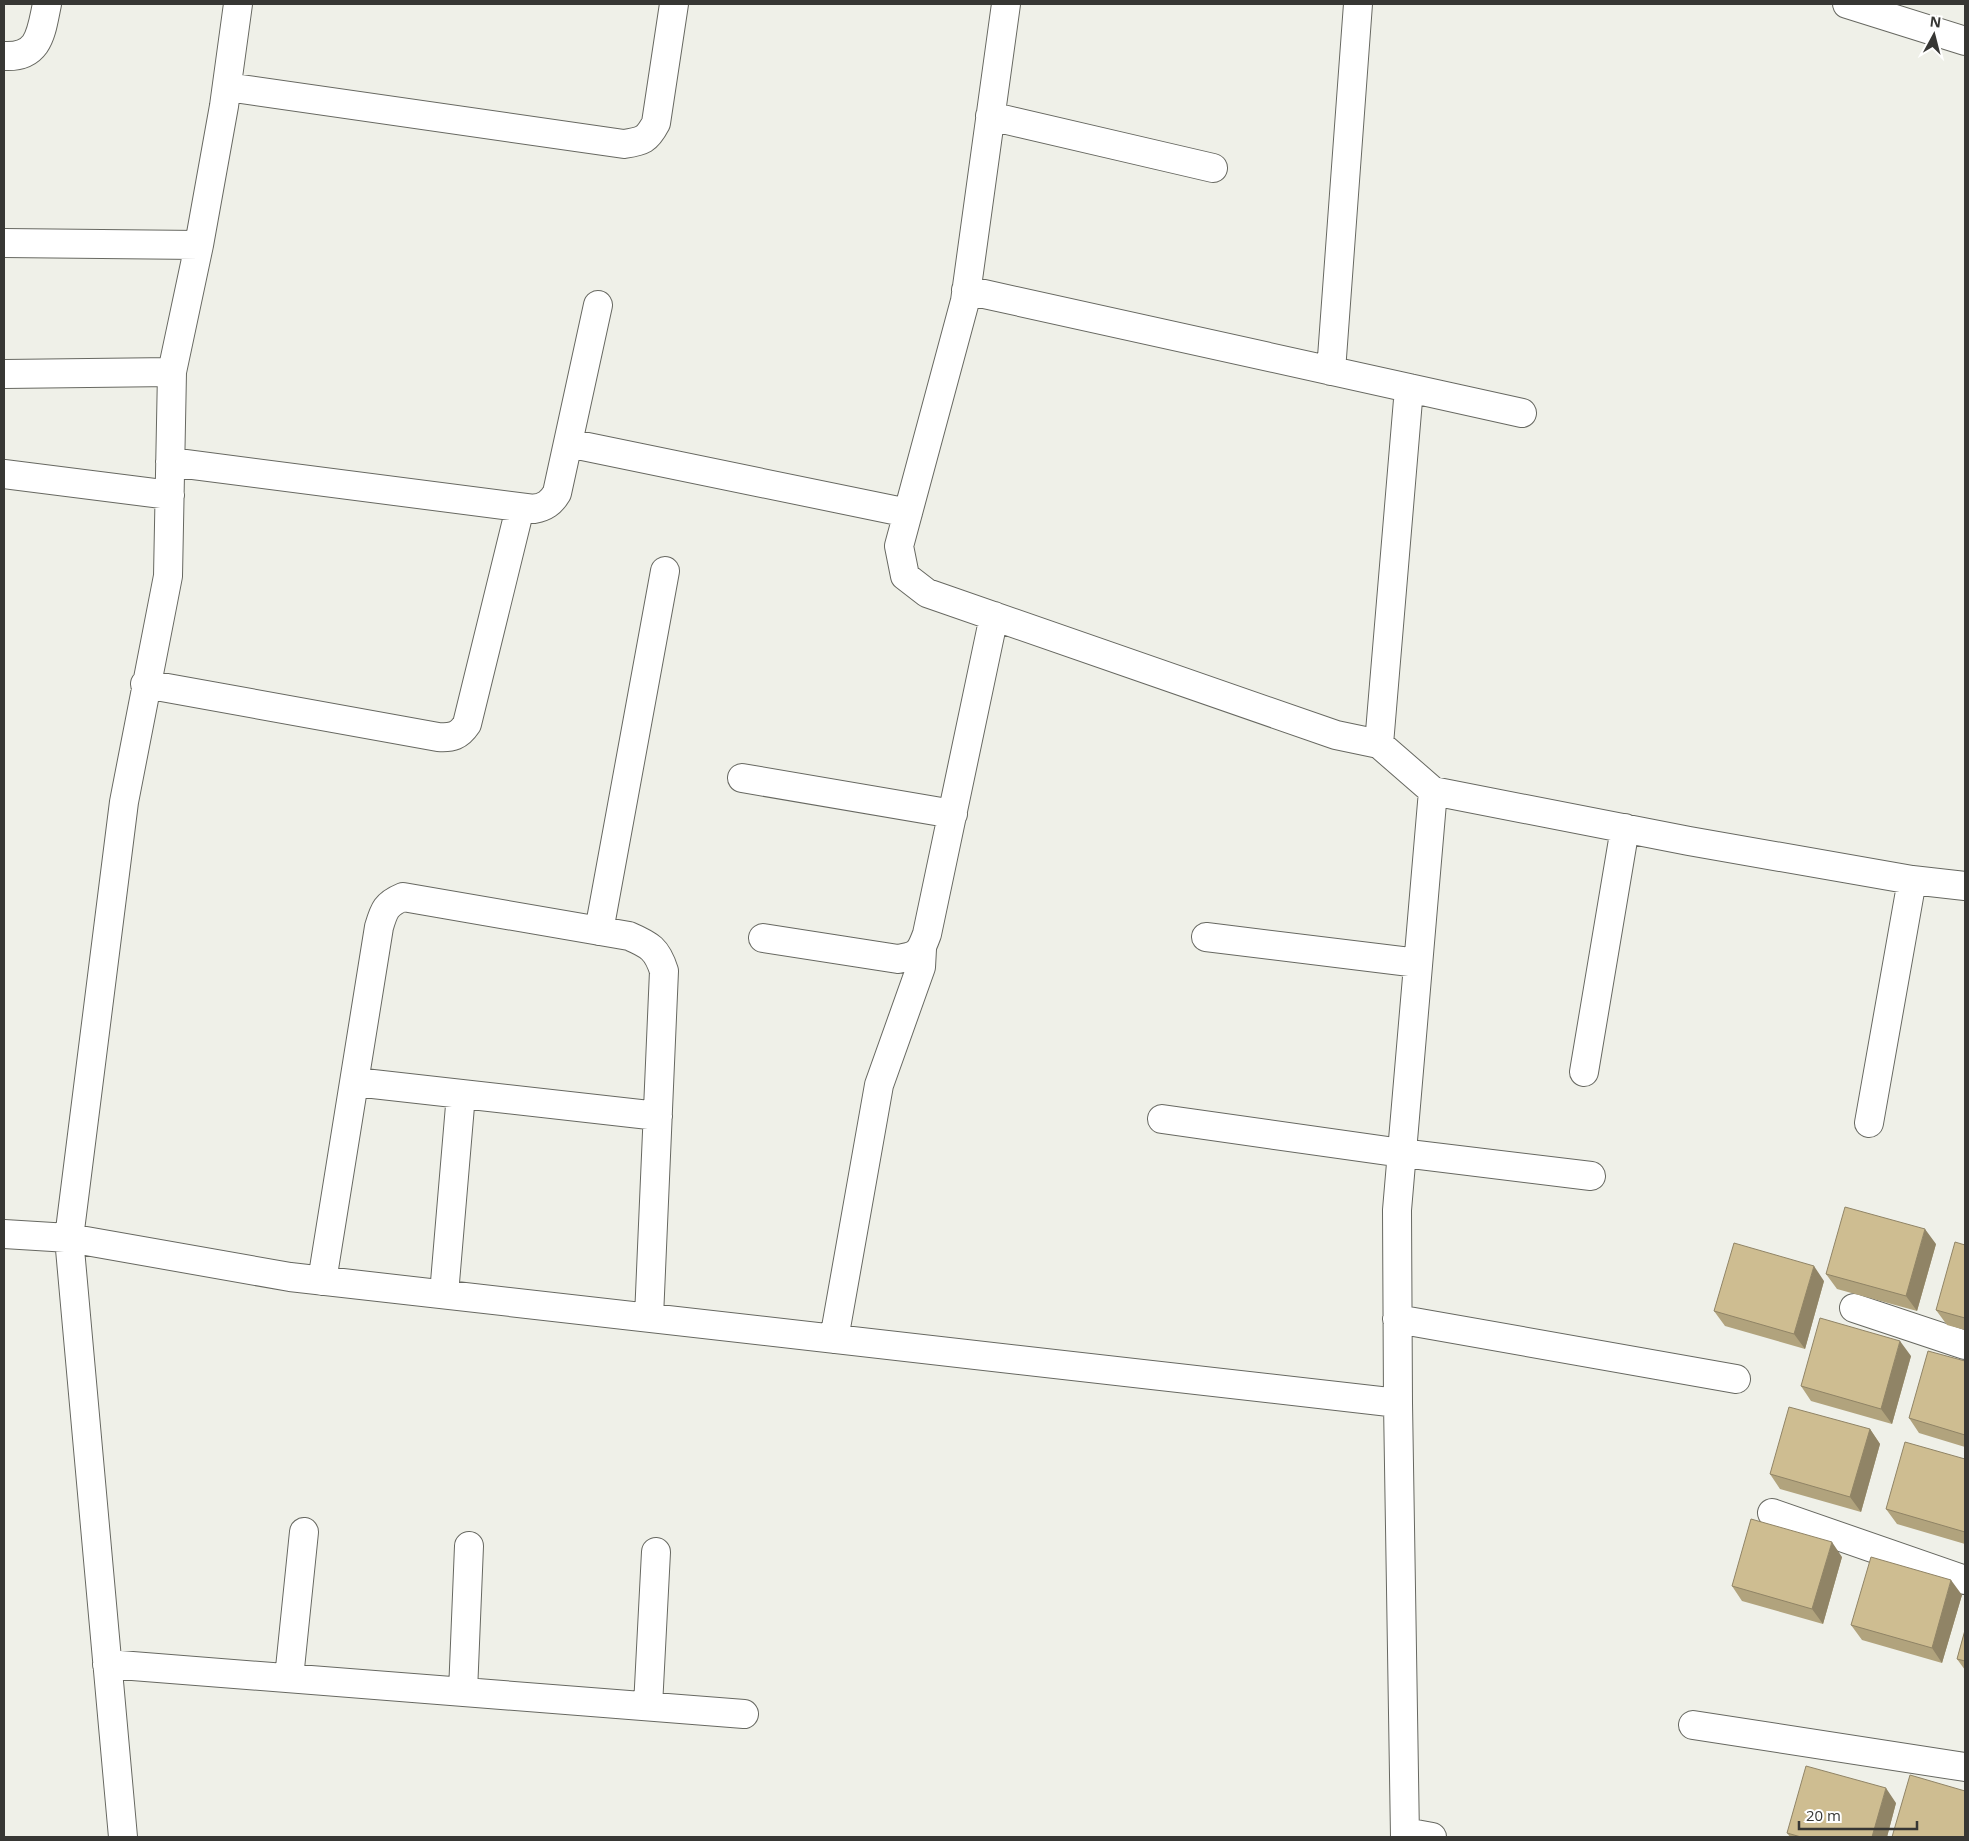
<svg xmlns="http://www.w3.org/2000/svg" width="1969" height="1841" font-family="'Open Sans',sans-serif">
	<rect width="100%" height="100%" fill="#eff0e8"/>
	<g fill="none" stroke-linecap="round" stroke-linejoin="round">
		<g stroke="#676861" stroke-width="30">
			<path id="minor" d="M1006,4l-41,297 -66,245 6,30 22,17 409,142 43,9 54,47 -36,419 1,193
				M1847,4l118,37
				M4,56c36,2 37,-24 43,-52
				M227,87l397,57c19,-3 23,-4 32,-21l18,-119
				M990,116l223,52
				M4,243l195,2
				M966,290l556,123
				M1331,371l27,-367
				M4,374l168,-2
				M568,443l340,70
				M170,462l364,47c11,-2 17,-6 23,-16l41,-188
				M4,474l166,21
				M145,684l293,53c14,1 21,-1 29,-13l53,-216
				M1379,744l30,-356
				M742,778l211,36
				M1433,791l256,50 223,39 53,6
				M599,931l66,-360
				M1206,937l212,26
				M763,938l135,21c20,-3 22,-6 29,-25l67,-318
				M1584,1072l41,-244
				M355,1082l303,34
				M1162,1119l240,34 189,23
				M1869,1123l43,-243
				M4,1234l65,4 221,39 1108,126 7,434
				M322,1281l57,-354c5,-17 7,-23 24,-30l226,39c21,9 28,13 35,35l-15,346
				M444,1294l17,-200
				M1854,1308l111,37
				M1397,1319l339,60
				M834,1339l45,-254 42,-118 1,-18
				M1772,1513l193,67
				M107,1664l637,50
				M289,1678l15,-146
				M463,1692l6,-146
				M648,1706l8,-154
				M1693,1725l272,42
				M1405,1832l27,5
				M123,1837l-54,-599 55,-436 44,-226 4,-204 27,-127 25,-139 14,-102"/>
		</g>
		<use href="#minor" stroke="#fff" stroke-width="28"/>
	</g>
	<path fill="#b1a37d" d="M1936,1244l-19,67 -80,-22 -11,-15z
		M1965,1245v85l-18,-5 -11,-15z
		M1824,1281l-19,68 -80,-23 -11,-15z
		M1911,1356l-19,68 -81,-23 -10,-15z
		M1965,1361v86l-46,-14 -10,-15z
		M1870,1429l10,15 -19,68 -81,-23 -10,-15z
		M1965,1459v85l-68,-20 -11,-15z
		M1842,1557l-19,67 -81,-23 -10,-15z
		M1962,1595l-20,68 -80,-23 -11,-15z
		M1965,1630v40l-8,-11z
		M1896,1803l-9,34h-97l-3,-4z"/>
	<path fill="#908466" d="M1925,1229l11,15 -19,67 -11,-15z
		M1814,1266l10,15 -19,68 -11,-15z
		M1900,1341l11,15 -19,68 -11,-15z
		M1870,1429l10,15 -19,68 -11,-15z
		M1832,1542l10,15 -19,67 -11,-15z
		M1951,1580l11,15 -20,68 -10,-15z
		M1886,1788l10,15 -9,34h-15z"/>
	<path fill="#cebd91" stroke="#908466" d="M1845,1207l80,22 -19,67 -80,-22z
		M1955,1242l10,3v73l-29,-8z
		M1734,1243l80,23 -20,68 -80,-23z
		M1820,1318l80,23 -19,68 -80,-23z
		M1928,1351l37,10v74l-56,-17z
		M1789,1407l81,22 -20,68 -80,-23z
		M1905,1442l60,17v73l-79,-23z
		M1751,1519l81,23 -20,67 -80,-23z
		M1871,1557l80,23 -19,68 -81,-23z
		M1965,1630v31l-8,-2z
		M1806,1766l80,22 -14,49h-71l-14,-4z
		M1910,1775l55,16v46h-73z"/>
	<rect width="1969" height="1841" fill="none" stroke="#373734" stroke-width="10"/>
	<g transform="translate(1934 35) rotate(7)" stroke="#fffffe" stroke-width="4" paint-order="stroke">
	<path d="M0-4L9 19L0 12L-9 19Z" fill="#373734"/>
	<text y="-8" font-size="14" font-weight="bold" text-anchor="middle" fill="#373734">N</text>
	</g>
	<path d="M1799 1821v8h118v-8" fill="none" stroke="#373734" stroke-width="2.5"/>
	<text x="1806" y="1821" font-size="15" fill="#373734" stroke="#fffffe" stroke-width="4" paint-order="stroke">20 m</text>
</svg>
